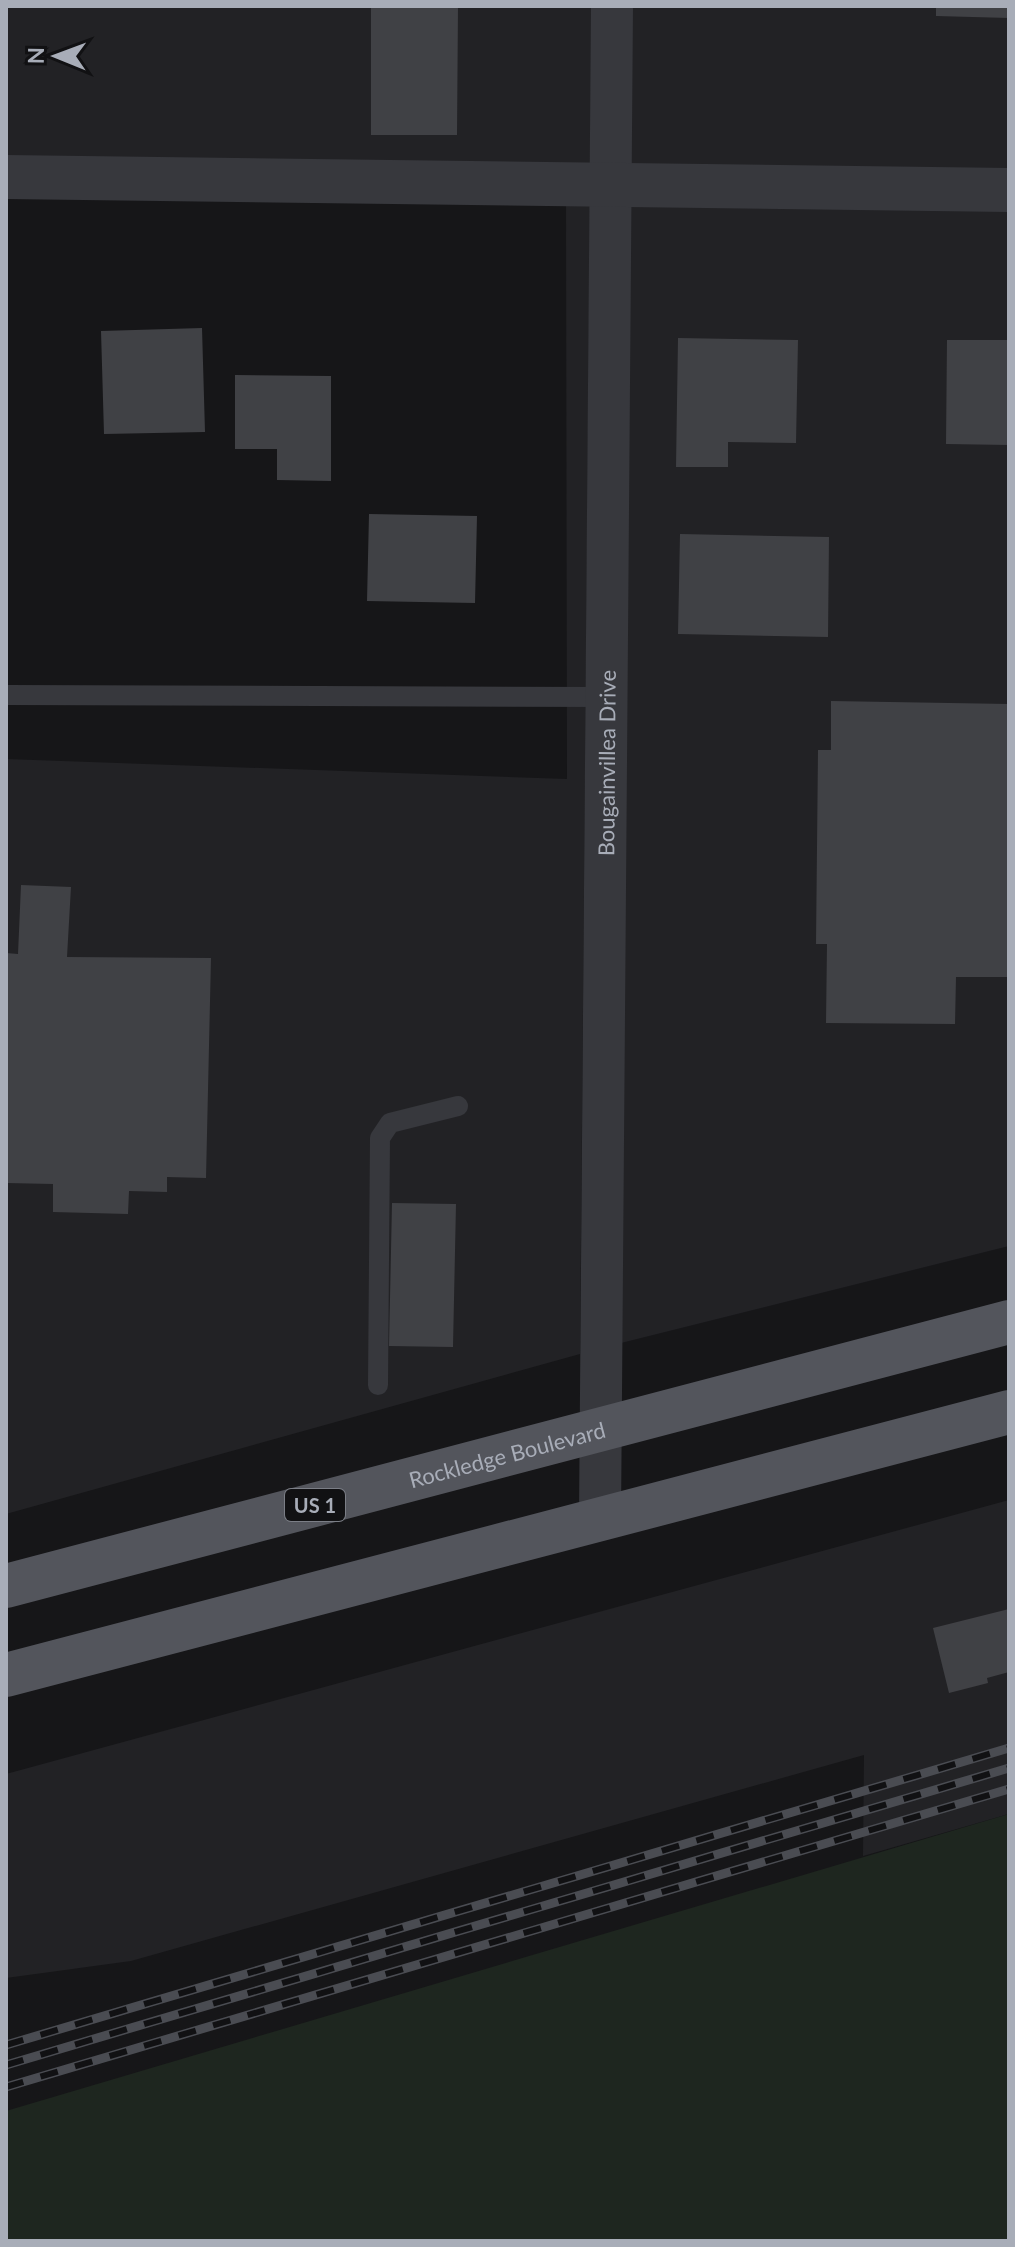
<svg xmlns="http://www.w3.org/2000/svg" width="1015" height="2247" font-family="Lato,sans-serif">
	<rect width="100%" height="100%" fill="#161618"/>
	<path fill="#222225" d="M6,6h586l-2,162 -584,-8z
		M632,6h377v166l-379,-3z
		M566,203l24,1 -10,1150 -574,160v-755l561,20z
		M630,204l379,3v1039l-388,97z
		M1009,1500v314l-146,42 1,-101 -733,206 -125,17v-204z"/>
	<path fill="#1e261f" d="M1009,1814v427h-1003v-130z"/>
	<path fill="#404145" d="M371,6h87l-1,129h-86z
		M936,6h73v12l-73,-2z
		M202,328l3,104 -101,2 -3,-103z
		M678,338l120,2 -2,103 -68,-1v25h-52z
		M947,340h62v105l-63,-1z
		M235,375l96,1v105l-54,-1v-31h-42z
		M369,514l108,2 -2,87 -108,-2z
		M680,534l149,3 -1,100 -150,-3z
		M831,701l178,3v273h-53l-1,47 -129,-1 1,-79h-11l2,-194h13z
		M21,885l50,2 -4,70 144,1 -5,220 -39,-1v15l-38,-1 -1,23 -75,-2v-28l-47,-1v-230l12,1z
		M392,1203l64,1 -3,143 -64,-1z
		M1009,1609v63l-22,6 1,5 -39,10 -16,-65z"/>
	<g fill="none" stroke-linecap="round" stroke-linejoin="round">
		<path stroke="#37383d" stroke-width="20" d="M6,695l600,2
			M378,1385l2,-247 10,-15 68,-17"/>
		<path stroke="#37383d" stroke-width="42" id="s1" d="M600,1519l12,-1513"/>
		<path stroke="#37383d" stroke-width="44" d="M6,177l1003,13"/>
		<g stroke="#53555c" stroke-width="44">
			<path id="s2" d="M6,1586l1003,-264"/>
			<path d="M6,1675l1003,-263"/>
		</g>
		<g stroke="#4a4c52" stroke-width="9">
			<path id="rail" d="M6,2045l1003,-297
				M6,2065l1003,-297
				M6,2087l1003,-298"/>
		</g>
		<use href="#rail" stroke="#111113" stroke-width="6" stroke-dasharray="18" stroke-linecap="butt"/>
	</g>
	<g text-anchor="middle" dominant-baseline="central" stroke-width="7" stroke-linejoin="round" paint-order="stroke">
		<rect fill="#111113" stroke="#7b7e86" stroke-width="2" x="285" y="1489" width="60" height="32" rx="6"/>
		<g font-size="20" font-weight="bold" fill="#a8adb8">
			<text x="315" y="1505">US 1</text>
		</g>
		<g font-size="22" fill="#a8adb8" stroke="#111113">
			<text stroke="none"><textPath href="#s1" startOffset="756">Bougainvillea Drive</textPath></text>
			<text stroke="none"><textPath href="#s2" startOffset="518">Rockledge Boulevard</textPath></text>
		</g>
	</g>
	<rect width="1015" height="2247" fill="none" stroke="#a8adb8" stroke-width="16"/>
	<g transform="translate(56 56) rotate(271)" stroke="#111113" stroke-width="6" paint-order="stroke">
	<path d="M0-6L14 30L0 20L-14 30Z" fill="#a8adb8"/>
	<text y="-12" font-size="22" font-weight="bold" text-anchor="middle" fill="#a8adb8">N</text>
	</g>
</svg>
